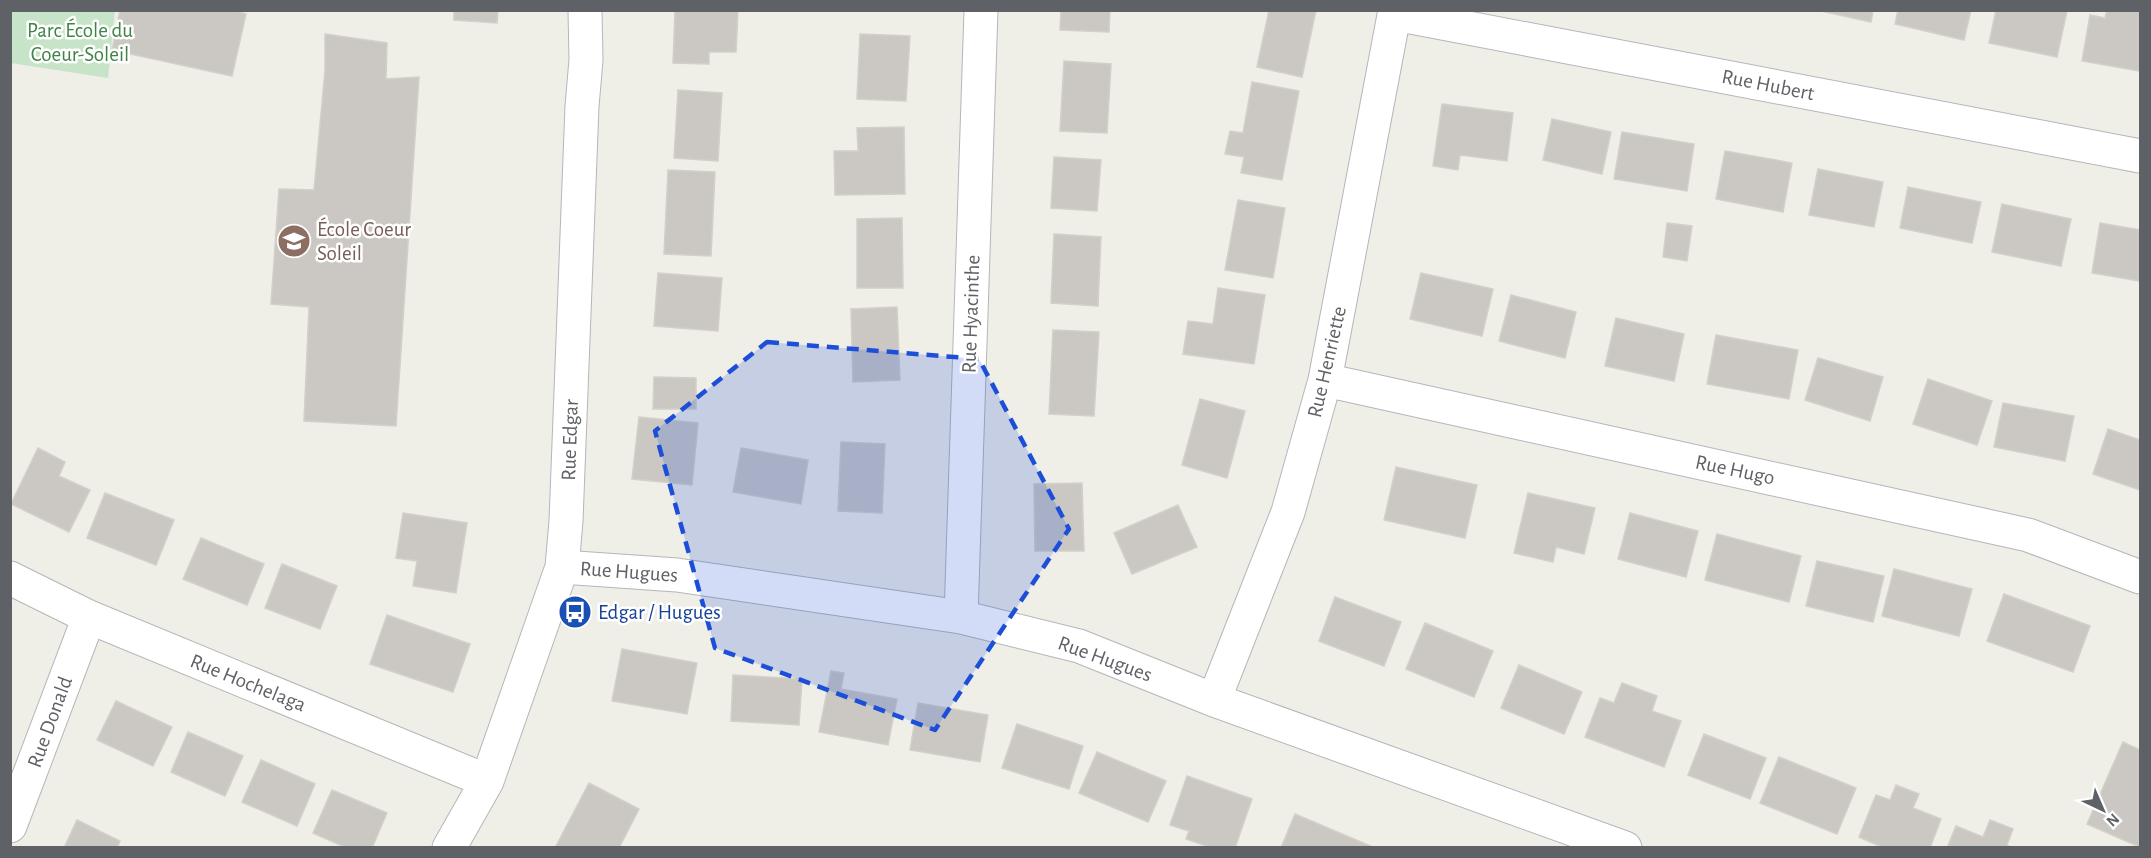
<svg xmlns="http://www.w3.org/2000/svg" width="2151" height="858" font-family="'Alegreya Sans',sans-serif">
	<rect width="100%" height="100%" fill="#efeee7"/>
	<path fill="#c7e3c8" d="M10,11h105l-7,67 -97,-15z"/>
	<path fill="#cbc8c4" stroke="#d3d0c6" stroke-width="1.5" d="M120,10h112l14,4 -14,62 -120,-26z
		M454,10h44l-1,13 -43,-3z
		M675,10h63l-2,42h-27v12l-36,-1z
		M1061,10h49l-1,22 -49,-2z
		M1269,10h47l-14,67 -45,-10z
		M1817,10h56l-2,12z
		M1898,10h73l-7,30 -69,-16z
		M1996,10l71,1 -10,46 -68,-14z
		M2107,10h33v61l-58,-10 8,-46 15,3z
		M325,34l62,9 -1,36 33,-2 -23,349 -92,-5 5,-114 -38,-3 8,-115 35,1 11,-120z
		M860,34l50,2 -4,65 -49,-2z
		M1064,61l47,3 -4,69 -47,-2z
		M1252,82l47,9 -17,89 -41,-7 3,-16 -19,-3 5,-23 13,2z
		M678,90l44,3 -4,68 -44,-3z
		M1442,104l71,9 -6,48 -47,-6 -2,15 -25,-4z
		M1552,119l59,13 -9,42 -59,-14z
		M904,127l1,67 -70,1 -1,-44h24l-1,-23z
		M1622,132l72,12 -7,47 -73,-12z
		M1725,151l67,12 -9,49 -67,-13z
		M1054,157l47,3 -4,51 -46,-3z
		M1818,169l65,13 -9,45 -65,-12z
		M668,170l47,2 -4,84 -47,-2z
		M1908,187l73,15 -9,41 -72,-15z
		M1238,200l47,8 -12,70 -48,-8z
		M2002,204l69,15 -10,47 -69,-14z
		M902,218l1,70h-46v-69z
		M1667,223l25,3 -5,35 -24,-4z
		M2100,223l40,7v51l-48,-8z
		M1054,234l47,3 -3,69 -47,-3z
		M658,273l64,5 -4,53 -64,-5z
		M1421,273l72,16 -11,47 -72,-17z
		M1218,288l47,7 -11,69 -71,-10 5,-33 25,3z
		M1511,295l65,17 -11,46 -66,-17z
		M897,307l3,73 -47,2 -2,-73z
		M1616,318l68,16 -10,47 -69,-15z
		M1053,330l46,2 -5,84 -45,-2z
		M1716,335l82,15 -9,49 -82,-15z
		M1818,358l65,19 -13,44 -65,-21z
		M654,377l42,1v31h-43z
		M1928,379l64,22 -15,44 -64,-21z
		M1200,399l45,12 -18,67 -45,-13z
		M2003,403l71,13 -9,45 -71,-14z
		M639,417l59,6 -6,62 -60,-6z
		M2108,429l32,11v50l-47,-16z
		M841,442l44,2 -3,69 -44,-2z
		M38,448l27,14 -6,14 31,14 -21,42 -58,-28z
		M741,448l67,12 -7,44 -68,-12z
		M1396,467l81,18 -12,53 -81,-18z
		M1082,483l2,68h-49l-1,-67z
		M105,493l69,27 -18,45 -69,-27z
		M1528,493l67,15 -11,46 -28,-7 -3,15 -39,-9z
		M1178,505l19,42 -65,27 -18,-41z
		M403,513l64,10 -11,70 -43,-7 4,-25 -21,-3z
		M1630,513l68,18 -12,46 -68,-18z
		M1717,534l84,22 -12,46 -84,-22z
		M201,538l63,26 -17,41 -64,-26z
		M1817,561l67,15 -11,46 -67,-16z
		M282,564l55,22 -17,43 -55,-21z
		M1894,569l78,20 -13,47 -77,-20z
		M2004,594l86,32 -17,46 -86,-31z
		M1335,597l66,25 -17,44 -65,-25z
		M387,615l83,29 -17,48 -83,-28z
		M1425,623l68,28 -19,46 -68,-28z
		M622,649l75,14 -10,51 -75,-13z
		M1519,665l63,27 -18,42 -63,-26z
		M831,671l13,2 -3,16 56,10 -9,46 -69,-13z
		M733,675l69,4 -3,46 -68,-4z
		M1622,683l35,13 -5,15 29,10 -17,46 -79,-30 15,-39 14,5z
		M116,701l56,26 -19,39 -56,-26z
		M918,703l70,12 -8,47 -70,-12z
		M1017,724l66,22 -14,43 -67,-21z
		M188,732l55,24 -18,40 -54,-24z
		M1704,734l62,24 -16,41 -62,-24z
		M2123,742l17,8v97l-53,-23z
		M1097,752l69,29 -18,41 -69,-29z
		M1779,757l77,31 -19,46 -77,-31z
		M261,760l54,24 -18,42 -55,-24z
		M1187,776l65,23 -17,49h-23l-26,-9 3,-8 -19,-6z
		M589,783l50,26 -20,39h-64z
		M1896,785l23,9 -6,14 28,11 -11,29h-46l-25,-11 17,-42 14,5z
		M332,790l55,23 -15,35h-25l-34,-15z
		M1295,814l80,34h-94z
		M77,820l43,21 -3,7h-53z
		M1990,820l23,9 -6,16 5,3h-65l9,-22 27,11z"/>
	<g fill="none" stroke-linecap="round" stroke-linejoin="round">
		<g stroke="#b4b6ba" stroke-width="35">
			<path id="street" d="M1395,14l745,142
				M1325,380l703,155 112,42
				M562,567l115,8 284,42 118,29 135,54 411,148
				M10,578l79,39 398,164
				M961,617l20,-607
				M1214,700l74,-188 37,-132 70,-370
				M10,826l79,-209
				M449,848l38,-67 75,-214 4,-46 16,-415 4,-46 -1,-50"/>
		</g>
		<use href="#street" stroke="#fff" stroke-width="33"/>
	</g>
	<path fill="#1d4ed8" fill-opacity="0.2" stroke="#1d4ed8" stroke-width="4.5" stroke-dasharray="12 8" stroke-linejoin="round" d="M767,342l212,17 90,170 -134,201 -220,-82 -60,-217z"/>
	<defs>
		<g id="school-disc" transform="scale(1.725)"><circle r="9.5" fill="#8d6e63" stroke="#fff"/><path d="M0-5L7-2L0 1L-7-2ZM-4 1L0 2.5L4 1V4Q0 6-4 4Z" fill="#fff"/></g>
		<g id="bus-disc" transform="scale(1.725)"><circle r="9.5" fill="#1a4fb4" stroke="#fff"/><path d="M-5-6H5V4H4V6H2V4H-2V6H-4V4H-5ZM-3.5-4V0h7V-4ZM-3.5 1.2v1.5H-2V1.2ZM2 1.2v1.5H3.5V1.2Z" fill="#fff"/></g>
	</defs>
	<g fill-rule="evenodd">
		<use href="#school-disc" x="294" y="241"/>
		<use href="#bus-disc" x="575" y="612"/>
	</g>
	<g text-anchor="middle" dominant-baseline="central" stroke-width="5" stroke-linejoin="round" paint-order="stroke">
		<g font-size="21" fill="#408347" stroke="#fff">
			<text x="80" y="30">Parc École du<tspan x="80" dy="24">Coeur-Soleil</tspan></text>
		</g>
		<g font-size="21" fill="#5e6166" stroke="#fff">
			<text transform="translate(1768 85) rotate(11)">Rue Hubert</text>
			<text transform="translate(971 314) rotate(-88)">Rue Hyacinthe</text>
			<text transform="translate(1327 362) rotate(-77)">Rue Henriette</text>
			<text transform="translate(570 440) rotate(-88)">Rue Edgar</text>
			<text transform="translate(1735 470) rotate(12)">Rue Hugo</text>
			<text transform="translate(629 572) rotate(4)">Rue Hugues</text>
			<text transform="translate(1105 659) rotate(20)">Rue Hugues</text>
			<text transform="translate(248 683) rotate(22)">Rue Hochelaga</text>
			<text transform="translate(50 722) rotate(-70)">Rue Donald</text>
		</g>
		<g font-size="21" fill="#785e54" stroke="#fff" text-anchor="start">
			<text x="317" y="229">École Coeur<tspan x="317" dy="24">Soleil</tspan></text>
		</g>
		<g font-size="21" fill="#164399" stroke="#fff" text-anchor="start">
			<text x="598" y="612">Edgar / Hugues</text>
		</g>
	</g>
	<rect width="2151" height="858" fill="none" stroke="#5e6166" stroke-width="24"/>
	<g transform="translate(2103 810) rotate(136)" stroke="#ffffff" stroke-width="4.5" paint-order="stroke">
	<path d="M0-4.5L10 22L0 15L-10 22Z" fill="#5e6166"/>
	<text y="-9" font-size="16" font-weight="bold" text-anchor="middle" fill="#5e6166">N</text>
	</g>
</svg>
